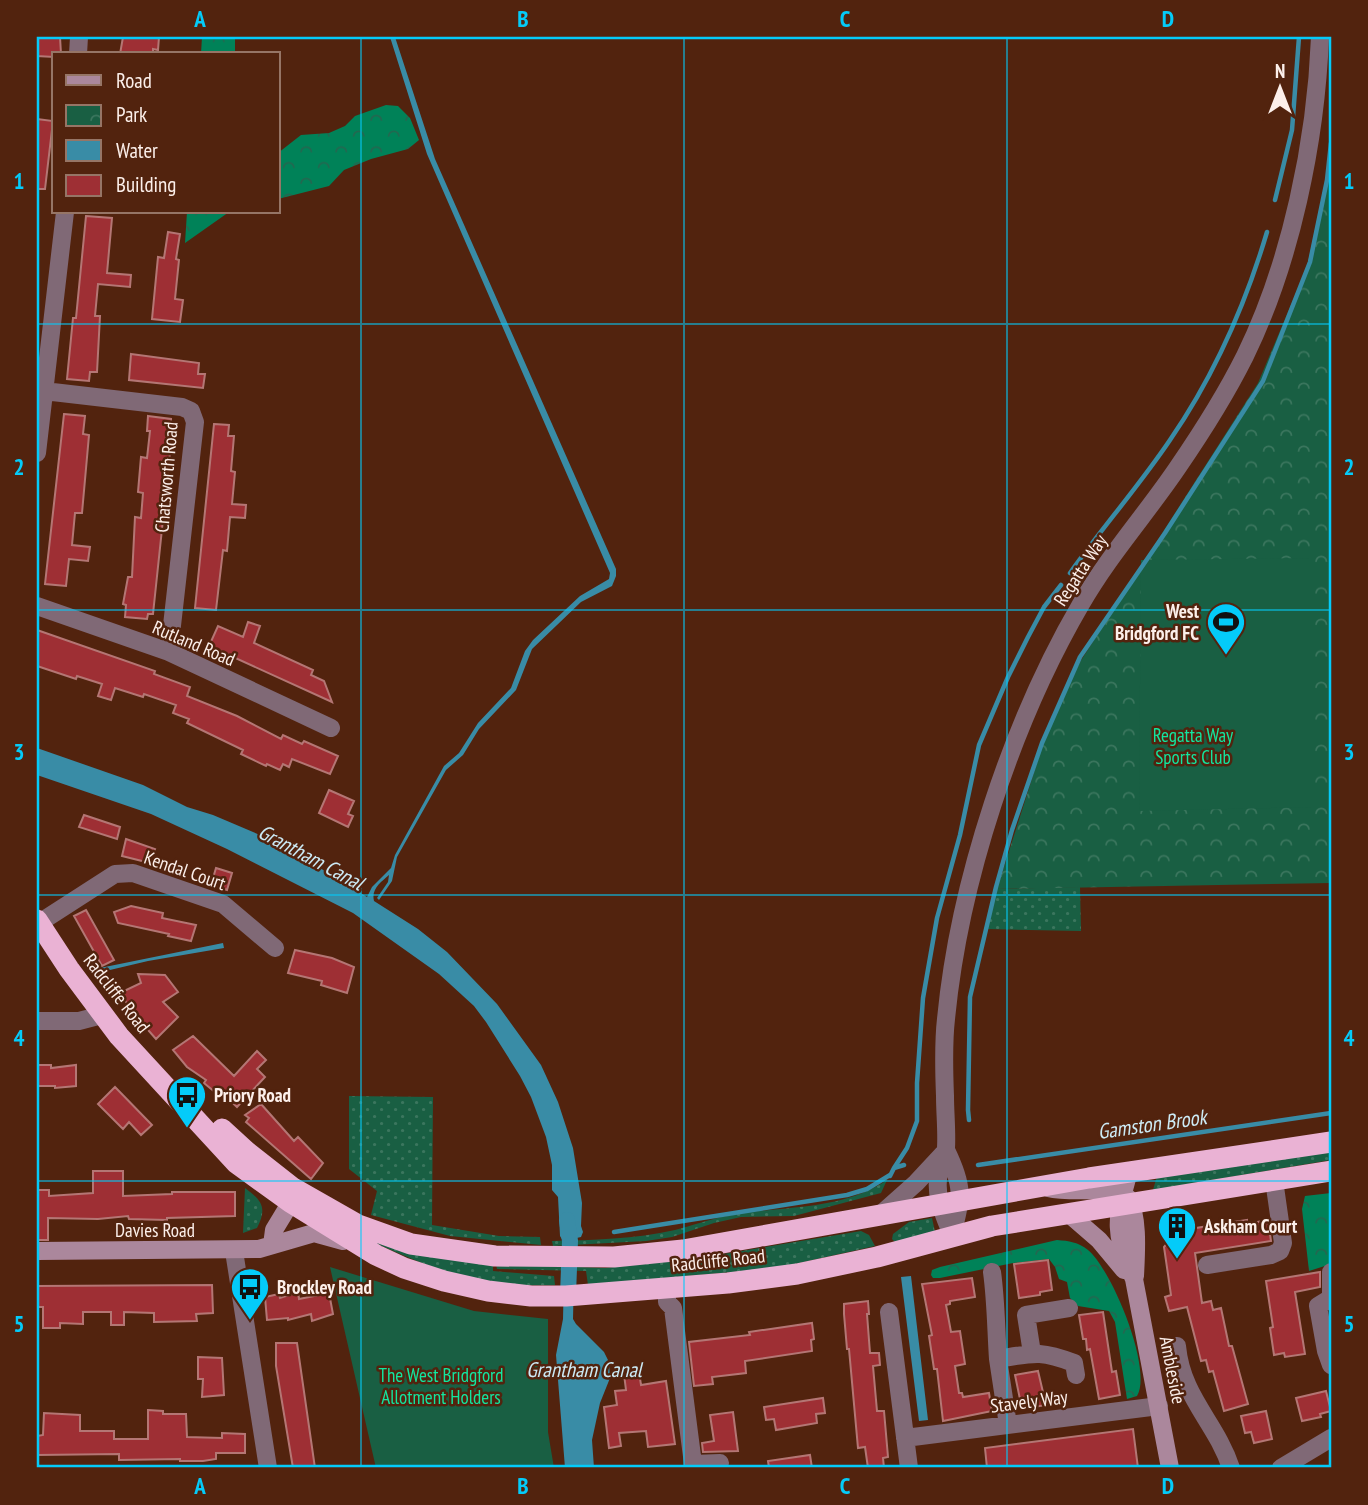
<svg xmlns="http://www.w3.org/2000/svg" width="1368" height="1505" font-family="'PT Sans Narrow',sans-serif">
	<defs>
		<pattern id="grass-dots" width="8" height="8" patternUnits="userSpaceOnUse" patternTransform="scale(1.75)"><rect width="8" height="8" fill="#195f43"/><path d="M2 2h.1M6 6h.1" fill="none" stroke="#3b765e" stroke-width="1.8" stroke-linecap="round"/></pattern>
		<pattern id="forest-crowns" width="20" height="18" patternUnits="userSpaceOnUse" patternTransform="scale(1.75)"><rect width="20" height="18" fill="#008258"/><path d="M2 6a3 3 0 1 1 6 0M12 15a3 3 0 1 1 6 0" fill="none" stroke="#226850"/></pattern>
		<pattern id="park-crowns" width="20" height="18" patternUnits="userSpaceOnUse" patternTransform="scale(1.75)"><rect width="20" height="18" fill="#195f43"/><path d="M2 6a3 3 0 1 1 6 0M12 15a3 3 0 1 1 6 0" fill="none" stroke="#3b765e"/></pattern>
	</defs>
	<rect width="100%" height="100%" fill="#52230e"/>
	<path fill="url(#grass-dots)" d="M1080,887l1,44 -95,-2 11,-40z
		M349,1096l84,1 -1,128 67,11 41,1 1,8 -91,-9 -79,-21 6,-24 -28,-22z
		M1331,1151v9l-178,30 4,-14z
		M887,1180l-6,13 -87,23 -53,1 -27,6 -42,14 -26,4 -93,5 -1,-5c41,-1 83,-2 123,-11 17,-4 34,-11 52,-14 53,-11 113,-4 160,-36z
		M245,1188c16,12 23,19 12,40l-14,5z
		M932,1218l3,14 -40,10 -3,-3 1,-5 16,-12z
		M338,1225l155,39v7l61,5 1,9c-87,3 -141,-23 -217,-60z
		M861,1231l8,4 6,11 -98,22 -189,17 -2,-14 -89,-2 -1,-5 109,4 95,-10z"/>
	<path fill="url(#forest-crowns)" d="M202,37h33v17h-34z
		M386,105l12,1 12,12 9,22 -11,9 -37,10 -27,11 -15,16 -51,13v-46l23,-18 28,-2 16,-7 10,-10z
		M187,212h42l-44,31z
		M1331,1193v71l-22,7 -7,-62 3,-13z
		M1057,1240c12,1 21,2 31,10 24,20 65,119 49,146l-10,3 -12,-77 -6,-11 -31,-5 -8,-8 -3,-16 -8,-3 -4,-12 -6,-8 -36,4 -73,15h-7l-2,-3 1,-5 8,-3z"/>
	<path fill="url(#park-crowns)" d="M1331,154v729l-334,6 48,-151 35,-76 178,-279 49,-116z"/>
	<path fill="#195f43" d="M1312,558v249l-173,4 2,-251z
		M330,1267l144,44 74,8v113l6,36h-178z"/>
	<path fill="#398ca6" d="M390,37h5l40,122 181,410v7l-4,10 -31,16 -49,47 -16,41 -37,39 -16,26 -17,15 -49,87 -5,24 -13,19 -2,-2 11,-16 1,-7c-8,7 -18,14 -15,26l44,28 29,23 50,52 44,61 17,37 15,46 9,55 -1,23 2,6 -2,5 -18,4 -3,-5 -2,-39 -6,-7v-25l-6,-28 -15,-40 -11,-21 -34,-54 -12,-16 -35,-32 -86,-61 -126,-64 -76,-35 -114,-39v-27l106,37 44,22 26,8 68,29 86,53 5,-10 19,-19 4,-13 49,-89 15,-13 19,-30 33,-35 14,-37 8,-11 47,-44 29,-17 1,-6 -183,-419z
		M223,943l1,5 -76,13 -55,13 -3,-4z
		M564,1274h10l-1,45 3,5 28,28 5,10 1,16 -10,25 -8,37 2,28h-29l-9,-113 7,-36z
		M911,1276l17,144 -9,1 -18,-144z"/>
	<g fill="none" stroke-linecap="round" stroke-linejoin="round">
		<path stroke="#398ca6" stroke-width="4.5" d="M1275,200l17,-70 7,-93
			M1070,573c32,-45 69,-87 100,-133 44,-64 75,-134 97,-208
			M969,1120l-1,-10 2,-113 26,-110 16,-57 30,-87 38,-86 85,-124 98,-152 47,-119 17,-82 4,-37
			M978,1165l353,-52
			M894,1168l13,-20 10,-27v-38l6,-85 14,-80 23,-83 19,-90 29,-68 20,-40 16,-30 17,-22
			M890,1176l4,-8 10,-3
			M614,1232l233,-37 20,-6 23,-14"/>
		<path stroke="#398ca6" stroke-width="16" d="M567,1220l3,21 -2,54"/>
	</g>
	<path fill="#9e2f34" stroke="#b47674" stroke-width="2" d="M37,37h23l1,17h-7v3l-17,-1z
		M123,37h36l-1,13 -5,-1v5h-33z
		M37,119l16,2 -8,68h-8z
		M86,216l26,2 -5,55 24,2 -1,12 -32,-3 -3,32h5l-3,56h-7l-1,9 -22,-2 6,-61h3z
		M168,232l12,2 -4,25 3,1 -4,39 8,1 -3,22 -28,-3 6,-62 6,1z
		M131,354l68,9 -1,11h7l-2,14 -74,-8z
		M64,414l21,2 -2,18 6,1 -7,78h-7l-3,32 18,2 -2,14 -19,-2 -3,27 -21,-2z
		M148,416l23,3v6h2l-20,189h-5l-1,5 -22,-2 1,-12 -3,-1 5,-27h4l3,-60 6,1 2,-25 -5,-1 3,-35 6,1 3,-27h-3z
		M214,424l15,1 -1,11h6l-3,35 4,1 -3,32 14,1 -1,13 -15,-1 -3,34 -4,-1 -7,60 -21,-2z
		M248,622l12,4 -6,17 59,27 -2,5 13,6 8,21 -123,-56 9,-20 25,11z
		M37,630l118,41 -1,3 36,13 -3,9 50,20 44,23 2,-4 19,9 2,-3 34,15 -8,18 -38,-15 -3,8 -6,-3 -3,6 -13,-6 -1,2 -25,-12 2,-4 -56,-27 2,-4 -16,-6 3,-8 -32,-11 -1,3 -28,-9 -4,12 -13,-4 4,-12 -25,-8 -1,3 -39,-13z
		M329,790l25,11 -6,13 5,2 -5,11 -29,-14z
		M84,815l36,12 -3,12 -38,-12z
		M126,839l29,10 -5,14 -28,-7z
		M216,868l16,5 -5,17 -16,-5z
		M131,906l32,7 -1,5 34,7 -5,16 -23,-5 1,-2 -51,-11 -4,-11z
		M86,910l28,50 -12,6 -28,-50z
		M295,950l37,8 22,9 -7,26 -26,-8 1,-4 -34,-8z
		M138,974l27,1 13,17 -15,10 15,15 -22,22 -22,-25 -14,-21 21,-10z
		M193,1036l41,40 23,-25 9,9 -9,9 8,8 -28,30 -19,-18 -2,4 -12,-10 2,-3 -19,-13 -14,-17z
		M37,1065h14v3l25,-3v21l-21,2v-2h-18z
		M115,1087l37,38 -11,10 -12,-13 -6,7 -25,-25z
		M261,1104l33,37 4,-4 25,26 -12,16 -65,-57 3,-4 -4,-3z
		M93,1171h30v25l49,-2v-2h63v24l-68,2v2l-38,-1 -1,-3 -30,3 -50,-1v22h-11v-50h12v6l44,-3z
		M1247,1220v4l21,-4 3,21 -76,12 7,50 9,-2 2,9 8,-2 8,38h3l16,58 -24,7 -11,-40 -4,1 -3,-12 -5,1 -14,-54 -18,4 -4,-14 6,-2 -7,-48 13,-16z
		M1048,1260l4,30 -12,2v3l-21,3 -5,-34z
		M1320,1272v15l-25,5 10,62 -20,3 -1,-4 -10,2 -4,-27 3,-1 -7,-46z
		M972,1278l3,19 -25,4v3l-4,1 5,27 9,-1 5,33 -10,2 4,27h3l1,4 26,-4 3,18 -49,10 -6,-52h-3l-5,-33 3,-1 -10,-51z
		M212,1285l1,28 -17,1 1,7 -43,1v-9l-30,-1v13h-13v-13h-28v12l-23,-1v5h-17v-21h-6v-21z
		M298,1292l1,7 30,-6 4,21 -21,7 -1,-7 -23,6v-2l-21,2 -2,-23 14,-3 1,4z
		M868,1301l1,13h-2l3,39h9l1,12 -7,1 4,45h7l4,46 -5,1 1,10h-16l-3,-21 -7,1 -9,-99h-2l-3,-35v-10z
		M1103,1312l9,60 4,-1 4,24 -21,4 -9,-50 -3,1 -1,-11h-3l-4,-24z
		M812,1323l2,16 -3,1 1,11 -67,10 1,12 -34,4 1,7 -19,2 -5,-44 61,-7 -1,-3z
		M276,1343h21l18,125h-22l-17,-102z
		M198,1357l24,1 2,37 -22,2 1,-18h-5z
		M1038,1371l8,34 -24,4 -7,-34z
		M639,1372l2,13 25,-4 9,63 -27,3 -2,-16 -27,2 2,13 -12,2 -5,-41 13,-2 -2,-14 11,-1 -2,-16z
		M1326,1391l5,20 -11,3 1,3 -19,4 -6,-23z
		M823,1398l2,15 -9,1 1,9 -41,7 -2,-11 -8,1 -2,-13z
		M148,1410l15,1v3h23l1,23 35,1v-5l23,1v19h-29v6l-13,2h-23v-2l-61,1v-6l-82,1v-19l6,-1 1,-22 36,2v16h34v8h34z
		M1266,1411l6,28 -18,4 -3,-11 -6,1 -4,-17z
		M733,1412l5,39 -35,1 -1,-9 12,-2 -4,-26z
		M1133,1429l5,39h-151l-2,-20z
		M810,1455l2,13h-43l-1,-7z"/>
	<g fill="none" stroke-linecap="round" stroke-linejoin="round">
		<path stroke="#806976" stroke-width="18" d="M78,54l1,-17
			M44,391l138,16 9,4 4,11 -26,230
			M37,453l28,-241
			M37,606l132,46 162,76
			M39,923l76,-49 18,-1 90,31 52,44
			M37,1021h42l23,-6
			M946,1150c18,37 16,46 6,85
			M880,1215l36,-32 27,-29
			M952,1235c-8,-20 -18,-40 -13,-62 2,-8 6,-16 7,-25 1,-17 -1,-35 -1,-52 -1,-25 -2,-51 1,-77 13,-136 66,-297 135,-415 28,-49 66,-91 97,-137 24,-35 48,-73 67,-111 46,-94 71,-215 75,-319
			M234,1251l34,217
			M1207,1265l64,-10 9,-4 3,-8 -9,-63
			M992,1272c4,29 4,57 6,87 36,-6 42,-9 76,4l2,12
			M1331,1272v26l-13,8 8,45 5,14
			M667,1289v13l6,6 20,156 27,-1
			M889,1312l20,156
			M1177,1346c5,52 39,76 54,122
			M1032,1353l-6,-38 43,-7
			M998,1359l10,66
			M905,1438l254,-32
			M1281,1468l50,-30"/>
		<path stroke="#ab879c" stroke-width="18" d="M1129,1172c-14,46 -15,64 5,107l36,189
			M1048,1188c26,6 57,-3 80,10 11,19 8,56 7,78
			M1069,1214l30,26 25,30
			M272,1245l2,-15 23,-38
			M37,1251l222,-2 55,-16 29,8"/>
		<path stroke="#eab2d4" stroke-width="21" d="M37,920l32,49 50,67 117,127 54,39 86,53 28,13 40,13 44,10 43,5h35l162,-13 69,-9 80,-17 115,-31 339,-55
			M222,1129l24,22 47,37 65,37 53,19 84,12 119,1 69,-7 406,-72 242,-36"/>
	</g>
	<path fill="none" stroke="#04cbf9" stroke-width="2" stroke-opacity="0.55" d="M361,37v1431M684,37v1431M1007,37v1431M37,324h1294M37,610h1294M37,895h1294M37,1181h1294"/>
	<defs>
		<g id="stadium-pin" transform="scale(2.0125)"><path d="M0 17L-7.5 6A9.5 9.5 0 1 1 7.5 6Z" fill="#04cbf9" stroke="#52230e"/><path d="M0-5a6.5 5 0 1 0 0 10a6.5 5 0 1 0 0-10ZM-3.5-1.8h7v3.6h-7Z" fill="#111"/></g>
		<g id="bus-pin" transform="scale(2.0125)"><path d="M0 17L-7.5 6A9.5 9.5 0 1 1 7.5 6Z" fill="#04cbf9" stroke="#52230e"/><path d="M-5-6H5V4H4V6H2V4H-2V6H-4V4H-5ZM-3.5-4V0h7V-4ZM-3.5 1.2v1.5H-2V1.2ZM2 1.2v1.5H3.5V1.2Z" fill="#111"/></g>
		<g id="building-pin" transform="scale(2.0125)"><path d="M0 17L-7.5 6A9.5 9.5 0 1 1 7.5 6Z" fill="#04cbf9" stroke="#52230e"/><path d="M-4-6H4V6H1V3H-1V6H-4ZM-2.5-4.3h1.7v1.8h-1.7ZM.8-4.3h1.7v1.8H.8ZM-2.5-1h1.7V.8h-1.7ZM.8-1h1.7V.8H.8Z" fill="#111"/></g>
	</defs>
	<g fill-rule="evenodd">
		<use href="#stadium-pin" x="1226" y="622"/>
		<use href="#bus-pin" x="187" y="1095"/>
		<use href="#building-pin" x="1177" y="1226"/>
		<use href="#bus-pin" x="250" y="1287"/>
	</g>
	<g text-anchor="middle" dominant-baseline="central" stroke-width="5" stroke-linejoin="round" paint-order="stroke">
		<g font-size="19" fill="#fcefea" stroke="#52230e">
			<text transform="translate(166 477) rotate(-85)">Chatsworth Road</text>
			<text transform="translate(1080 570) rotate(-57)">Regatta Way</text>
			<text transform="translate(194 643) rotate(23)">Rutland Road</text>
			<text transform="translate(185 870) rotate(19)">Kendal Court</text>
			<text transform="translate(117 993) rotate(52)">Radcliffe Road</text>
			<text x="155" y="1230">Davies Road</text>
			<text transform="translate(718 1260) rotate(-6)">Radcliffe Road</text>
			<text transform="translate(1173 1370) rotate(79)">Ambleside</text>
			<text transform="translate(1029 1401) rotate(-7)">Stavely Way</text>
		</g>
		<g font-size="19" font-weight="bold" fill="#fcefea" stroke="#52230e" text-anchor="start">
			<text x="1199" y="611" text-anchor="end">West<tspan x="1199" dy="22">Bridgford FC</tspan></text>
			<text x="214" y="1095">Priory Road</text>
			<text x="1204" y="1226">Askham Court</text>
			<text x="277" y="1287">Brockley Road</text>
		</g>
		<g font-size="19" fill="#12e6a0" stroke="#52230e">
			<text x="1193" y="735">Regatta Way<tspan x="1193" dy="22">Sports Club</tspan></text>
			<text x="441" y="1375">The West Bridgford<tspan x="441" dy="22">Allotment Holders</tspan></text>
		</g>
		<g font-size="21" font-style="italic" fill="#cceaf5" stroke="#52230e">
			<text transform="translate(311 857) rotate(28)">Grantham Canal</text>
			<text transform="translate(1152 1124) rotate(-8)">Gamston Brook</text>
			<text x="584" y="1369">Grantham Canal</text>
		</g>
	</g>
	<rect width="1368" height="1505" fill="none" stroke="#52230e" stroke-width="77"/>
	<rect x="52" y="52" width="228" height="161" fill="#52230e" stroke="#967566" stroke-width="2"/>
	<rect x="66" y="75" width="35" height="10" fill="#ab879c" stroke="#967566" stroke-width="2"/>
	<text x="116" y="88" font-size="21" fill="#fcefea">Road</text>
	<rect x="66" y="105" width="35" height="21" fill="url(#park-crowns)" stroke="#967566" stroke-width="2"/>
	<text x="116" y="122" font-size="21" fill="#fcefea">Park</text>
	<rect x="66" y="140" width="35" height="21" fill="#398ca6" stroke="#967566" stroke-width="2"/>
	<text x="116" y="158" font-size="21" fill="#fcefea">Water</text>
	<rect x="66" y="175" width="35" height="21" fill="#9e2f34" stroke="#967566" stroke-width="2"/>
	<text x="116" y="192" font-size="21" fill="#fcefea">Building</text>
	<g transform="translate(1280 88)" stroke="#52230e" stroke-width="5" paint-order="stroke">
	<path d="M0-5L12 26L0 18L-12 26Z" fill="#fcefea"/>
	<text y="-10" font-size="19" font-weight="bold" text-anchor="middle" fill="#fcefea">N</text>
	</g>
	<rect x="38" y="38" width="1292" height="1428" fill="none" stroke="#04cbf9" stroke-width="2.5"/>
	<g font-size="23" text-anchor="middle" font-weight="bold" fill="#04cbf9">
		<text x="200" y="27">A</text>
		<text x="523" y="27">B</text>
		<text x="845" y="27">C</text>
		<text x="1168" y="27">D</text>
		<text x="19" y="189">1</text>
		<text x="1349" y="189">1</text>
		<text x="19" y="475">2</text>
		<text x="1349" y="475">2</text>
		<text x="19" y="760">3</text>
		<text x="1349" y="760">3</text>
		<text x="19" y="1046">4</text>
		<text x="1349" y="1046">4</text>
		<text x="19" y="1332">5</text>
		<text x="1349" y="1332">5</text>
		<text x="200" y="1494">A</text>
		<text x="523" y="1494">B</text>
		<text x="845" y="1494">C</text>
		<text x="1168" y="1494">D</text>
	</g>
</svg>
